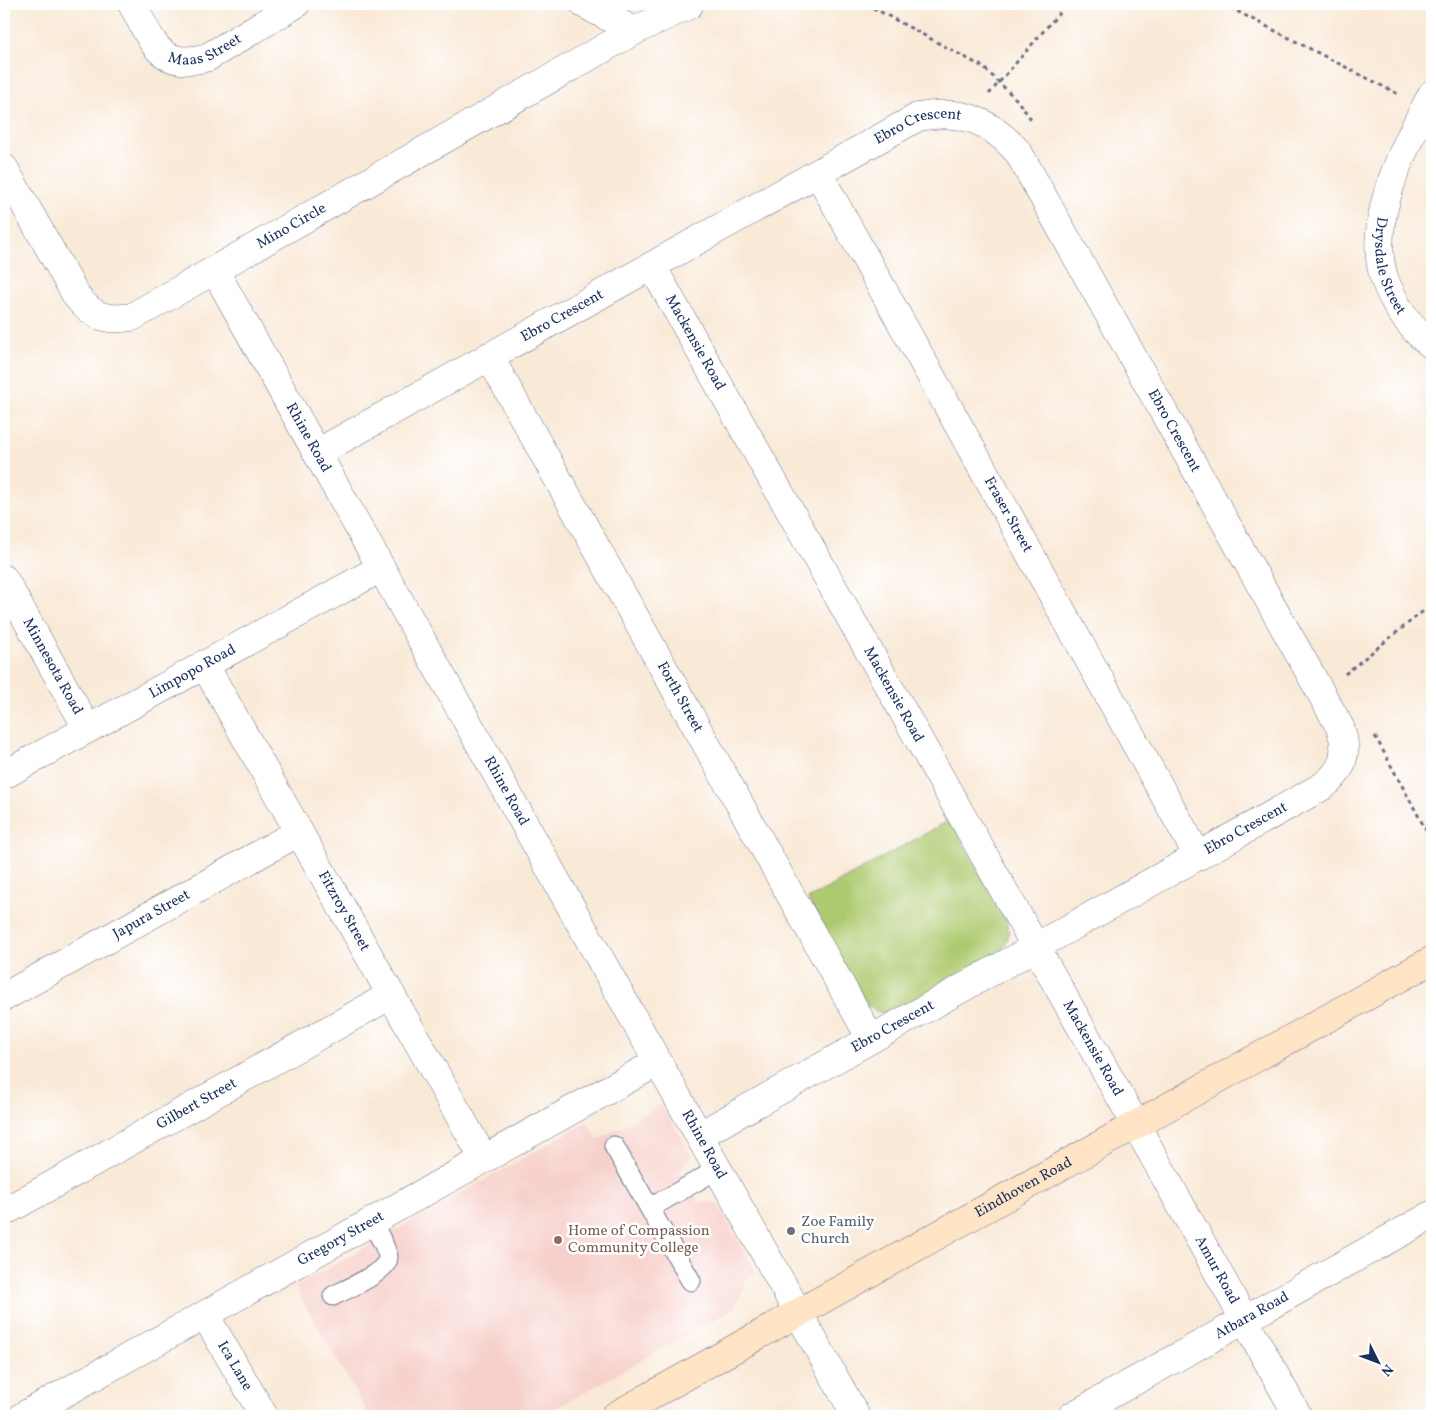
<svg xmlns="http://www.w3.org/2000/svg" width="1436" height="1420" font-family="Vollkorn,serif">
	<rect width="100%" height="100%" fill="#fff"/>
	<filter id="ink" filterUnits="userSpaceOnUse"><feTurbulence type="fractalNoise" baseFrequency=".02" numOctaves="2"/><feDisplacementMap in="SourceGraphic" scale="10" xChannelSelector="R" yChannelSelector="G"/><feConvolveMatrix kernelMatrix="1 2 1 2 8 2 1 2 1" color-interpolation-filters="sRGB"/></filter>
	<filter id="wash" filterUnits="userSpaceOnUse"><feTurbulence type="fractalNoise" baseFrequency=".0096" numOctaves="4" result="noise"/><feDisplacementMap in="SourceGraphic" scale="20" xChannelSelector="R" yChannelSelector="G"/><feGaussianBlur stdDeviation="1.12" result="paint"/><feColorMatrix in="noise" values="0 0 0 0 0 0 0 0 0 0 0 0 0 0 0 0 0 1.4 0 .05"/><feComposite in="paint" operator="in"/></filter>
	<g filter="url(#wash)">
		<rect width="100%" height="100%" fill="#f9e9d7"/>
		<path fill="#f7d0cb" d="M661,1104l31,52 -12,14 20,34 5,-2h8l7,6 36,65 -13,7 3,5 -13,24 -191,107h-173l-74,-129 292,-165 11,18z"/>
		<path fill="#aeca70" stroke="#647c67" d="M950,820l58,104c2,14 -2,23 -12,32l-101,57c-11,1 -18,0 -27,-7l-60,-107z"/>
	</g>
	<g filter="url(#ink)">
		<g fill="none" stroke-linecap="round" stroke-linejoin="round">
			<g stroke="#697088" stroke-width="21">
				<path id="lane" d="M614,1146l77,135
					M650,1208l68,-39
					M333,1296c11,-6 56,-24 55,-39 -1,-9 -12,-26 -16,-35"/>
			</g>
			<g stroke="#697088" stroke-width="29">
				<g id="street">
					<path id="s1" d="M132,4c21,37 26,67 76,53l88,-53"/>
					<path d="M584,4l50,27"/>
					<path id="s2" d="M1432,94c-26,49 -65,123 -49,180 3,12 10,24 16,35 9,13 20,27 33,36"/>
					<path id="s3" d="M4,168l73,129c16,20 30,24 55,20l502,-286 55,-26"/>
					<path id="s4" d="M818,173l380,683"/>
					<path id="s5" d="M652,266l484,859 162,291"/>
					<path id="s6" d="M215,271l641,1145"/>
					<path id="s7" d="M489,356l382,683"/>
					<path id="s8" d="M317,453l601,-336c43,-8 70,2 100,35l322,575c9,25 4,43 -17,59l-623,349"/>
					<path id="s9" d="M4,579l83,149"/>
					<path id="s10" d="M204,664l280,495"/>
					<path id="s11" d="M4,775l377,-207"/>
					<path id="s12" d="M4,997l295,-165"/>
					<path id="s13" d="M4,1212l387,-217"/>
					<path id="s14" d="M205,1315l59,101"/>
					<path id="s15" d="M23,1416l635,-354"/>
					<path id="s16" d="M1072,1416l360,-201"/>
				</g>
			</g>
			<g stroke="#697088" stroke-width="29">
				<g id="secondary">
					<path id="s17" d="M615,1416l183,-103 634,-353"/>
				</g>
			</g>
			<path stroke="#697088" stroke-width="3" stroke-dasharray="4 4" stroke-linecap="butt" d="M866,4l117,63 33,32 15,20
				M1223,4l175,90
				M989,94l78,-90
				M1345,674l87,-70
				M1375,736l57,105"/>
			<use href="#lane" stroke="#fff" stroke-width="19"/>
			<use href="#street" stroke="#fff" stroke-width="28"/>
			<use href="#secondary" stroke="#ffe4c6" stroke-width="28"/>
		</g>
	</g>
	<circle fill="#6b7280" stroke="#fff" stroke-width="2" cx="791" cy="1231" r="5"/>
	<circle fill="#8d6e63" stroke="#fff" stroke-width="2" cx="558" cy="1240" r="5"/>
	<g text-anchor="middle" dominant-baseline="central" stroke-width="5" stroke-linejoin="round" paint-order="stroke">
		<g font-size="15" fill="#1b2f5e" stroke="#fff">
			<text stroke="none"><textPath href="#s1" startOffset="104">Maas Street</textPath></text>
			<text stroke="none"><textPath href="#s8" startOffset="686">Ebro Crescent</textPath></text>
			<text stroke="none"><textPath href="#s3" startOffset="394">Mino Circle</textPath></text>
			<text stroke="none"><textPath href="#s2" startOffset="184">Drysdale Street</textPath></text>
			<text stroke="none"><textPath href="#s8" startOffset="281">Ebro Crescent</textPath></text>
			<text stroke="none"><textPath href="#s5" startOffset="88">Mackensie Road</textPath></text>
			<text stroke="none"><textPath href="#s8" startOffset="1120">Ebro Crescent</textPath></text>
			<text stroke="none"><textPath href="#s6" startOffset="191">Rhine Road</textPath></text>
			<text stroke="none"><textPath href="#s4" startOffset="391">Fraser Street</textPath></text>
			<text stroke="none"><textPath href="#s9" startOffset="100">Minnesota Road</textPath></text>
			<text stroke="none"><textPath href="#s11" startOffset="215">Limpopo Road</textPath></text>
			<text stroke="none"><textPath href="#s5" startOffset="492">Mackensie Road</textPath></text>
			<text stroke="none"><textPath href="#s7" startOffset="391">Forth Street</textPath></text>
			<text stroke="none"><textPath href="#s6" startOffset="596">Rhine Road</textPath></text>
			<text transform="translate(1246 829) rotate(-29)">Ebro Crescent</text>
			<text stroke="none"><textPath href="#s10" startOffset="284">Fitzroy Street</textPath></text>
			<text stroke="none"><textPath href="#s12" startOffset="169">Japura Street</textPath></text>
			<text transform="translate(893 1027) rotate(-29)">Ebro Crescent</text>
			<text stroke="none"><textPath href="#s5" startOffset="898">Mackensie Road</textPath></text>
			<text stroke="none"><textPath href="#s13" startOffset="221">Gilbert Street</textPath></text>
			<text stroke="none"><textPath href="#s6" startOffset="1001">Rhine Road</textPath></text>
			<text stroke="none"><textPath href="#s17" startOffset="468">Eindhoven Road</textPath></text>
			<text stroke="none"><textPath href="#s15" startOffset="364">Gregory Street</textPath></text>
			<text stroke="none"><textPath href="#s5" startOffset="1152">Amur Road</textPath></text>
			<text stroke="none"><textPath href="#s16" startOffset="206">Atbara Road</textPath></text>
			<text stroke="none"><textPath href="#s14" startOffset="59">Ica Lane</textPath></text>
		</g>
		<g font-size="15" fill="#5b616d" stroke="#fff" text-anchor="start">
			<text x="801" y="1222">Zoe Family<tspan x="801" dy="17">Church</tspan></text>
		</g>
		<g font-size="15" fill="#785e54" stroke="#fff" text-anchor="start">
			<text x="568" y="1231">Home of Compassion<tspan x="568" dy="17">Community College</tspan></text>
		</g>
	</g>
	<rect width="1436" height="1420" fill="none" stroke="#fff" stroke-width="20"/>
	<g transform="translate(1378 1362) rotate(132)" stroke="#ffffff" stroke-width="4" paint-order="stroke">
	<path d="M0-4L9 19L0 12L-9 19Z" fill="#1b2f5e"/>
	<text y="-8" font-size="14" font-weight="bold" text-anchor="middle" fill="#1b2f5e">N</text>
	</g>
</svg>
